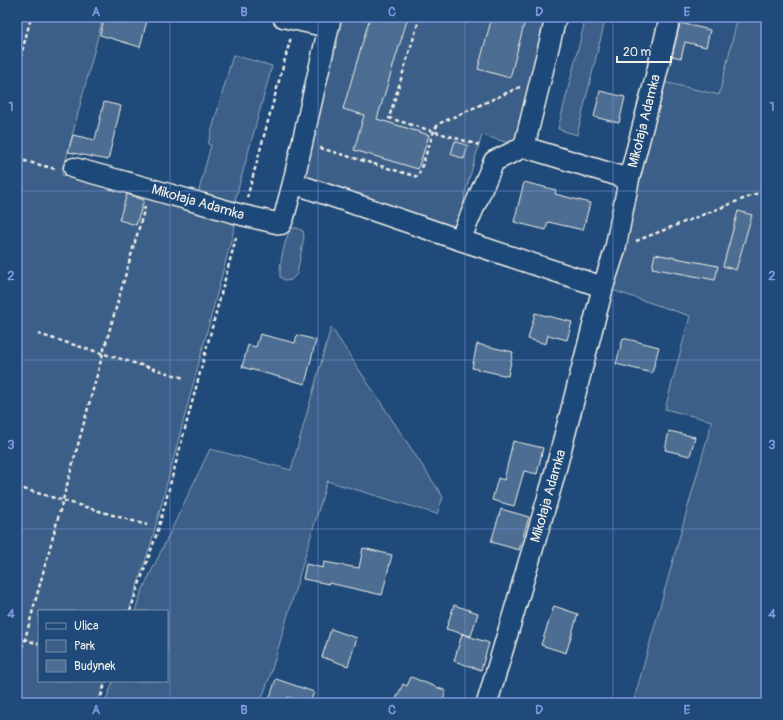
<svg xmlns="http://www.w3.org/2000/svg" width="783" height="720" font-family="Pangolin,sans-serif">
	<rect width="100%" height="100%" fill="#1f4a7a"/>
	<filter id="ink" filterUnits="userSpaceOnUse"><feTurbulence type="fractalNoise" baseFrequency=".025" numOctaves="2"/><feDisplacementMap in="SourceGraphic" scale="8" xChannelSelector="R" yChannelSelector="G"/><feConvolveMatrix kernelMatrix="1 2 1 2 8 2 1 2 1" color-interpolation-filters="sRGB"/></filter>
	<g filter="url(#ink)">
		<path fill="#2d5581" d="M670,17h68l-19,78 -64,-15z"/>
		<path fill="#3a5f88" stroke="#97a8b8" d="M17,17h86l-41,158 87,19 88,24 -85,322 -23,71h-90v70h66l-8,22h-80z
			M331,17h225l-34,130 -40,-12 -17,58 -5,47 -167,-57z
			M586,17h20l-29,118 -19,-6z
			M738,17h28v686h-133l79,-282 -47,-12 25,-93 -87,-29 52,-207 64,15z
			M233,55l39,11 -38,138 -36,-10 13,-49 -3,-1z
			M291,228h6l6,3 1,6 -7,37 -6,6 -5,1 -6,-4c-1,-12 5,-39 11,-49z
			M331,327l112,170 -6,17 -110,-33 -57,195 -10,27h-155l8,-22h54v-70h-32l6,-18 69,-144 81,21z"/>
		<path fill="#4d6e92" stroke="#f4f1e8" d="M122,17h26l-8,30 -40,-12 4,-16 16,4z
			M370,17h38l-31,102 52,16 -11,34 -64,-19 10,-35 -21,-6z
			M492,17h34l-16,61 -32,-9z
			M680,23l30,7 -4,17 -21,-5 -4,16 -9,-2z
			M600,91l25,6 -6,26 -25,-6z
			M104,102l17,4 -13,54 -40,-8 5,-17 22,5z
			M455,141l13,5 -4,13 -13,-5z
			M524,182l32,8 -1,4 35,9 -7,27 -35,-8 -2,8 -32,-8z
			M127,194l17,6 -8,25 -17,-5z
			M738,211l14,4 -16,55 -13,-4z
			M655,254l63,12 -3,14 -63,-12z
			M535,313l37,9 -5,18 -19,-5 -2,9 -18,-5z
			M260,334l35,9 2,-8 19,5 -11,44 -63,-17 6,-22 8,2z
			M623,338l36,9 -7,26 -36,-9z
			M477,344l36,8 -5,24 -36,-8z
			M669,431l26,6 -5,19 -25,-6z
			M513,441l30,7 -6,26 -13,-3 -10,35 -22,-6 6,-22 6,2z
			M501,509l28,8 -10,33 -28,-8z
			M363,548l29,7 -10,40 -53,-12v1l-26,-5 3,-15 17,4 1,-6 35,6z
			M454,605l24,8 -7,23 -25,-7z
			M554,606l24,8 -12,39 -25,-8z
			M331,629l26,9 -9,28 -26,-9z
			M462,634l27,9 -8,27 -27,-9z
			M411,677l35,14 -4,12h-48l9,-19 4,2z
			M276,679l38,13 -4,11h-5l-17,-6 -2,6h-18z"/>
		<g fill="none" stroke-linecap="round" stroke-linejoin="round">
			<g stroke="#f4f1e8" stroke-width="23">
				<path id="street" d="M283,17l45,10
					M331,17l-38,166 167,57 143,47 -51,197 -65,219
					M524,147l32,-130
					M74,168l77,21 91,26 39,9 3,-7 9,-34
					M460,240l34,-79 30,-14 105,32
					M603,287l12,-37 14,-71 26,-99 15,-63"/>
			</g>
			<path stroke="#f4f1e8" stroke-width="2.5" stroke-dasharray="4 3" stroke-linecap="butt" d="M420,17l-31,101 90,27
				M17,71l14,-54
				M320,148l98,29 16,-46 4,-7 82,-37
				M17,159l39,10
				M247,198l44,-161
				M636,241l130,-51
				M38,334l146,44
				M17,487l130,38
				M130,611l28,-81 79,-296
				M17,637l22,7
				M17,661l8,-22 78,-286 42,-146
				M99,703l7,-22"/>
			<use href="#street" stroke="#1f4a7a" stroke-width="20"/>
		</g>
	</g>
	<path fill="none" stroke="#7e97df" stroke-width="1" stroke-opacity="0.55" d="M170,17v686M318,17v686M465,17v686M613,17v686M17,191h749M17,360h749M17,529h749"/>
	<g text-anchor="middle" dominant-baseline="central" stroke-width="3.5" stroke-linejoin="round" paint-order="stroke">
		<g font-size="14" fill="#f4f1e8" stroke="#1f4a7a">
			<text transform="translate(644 121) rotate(-76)">Mikołaja Adamka</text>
			<text transform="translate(198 202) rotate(16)">Mikołaja Adamka</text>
			<text transform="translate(548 496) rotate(-74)">Mikołaja Adamka</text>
		</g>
	</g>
	<rect width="783" height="720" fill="none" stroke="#1f4a7a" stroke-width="44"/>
	<rect x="38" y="610" width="130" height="72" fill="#1f4a7a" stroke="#748da6"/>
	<rect x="46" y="623" width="20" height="6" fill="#1f4a7a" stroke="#748da6"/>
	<text x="74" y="630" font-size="12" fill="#f4f1e8">Ulica</text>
	<rect x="46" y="640" width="20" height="12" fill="#3a5f88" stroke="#748da6"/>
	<text x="74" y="650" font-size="12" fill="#f4f1e8">Park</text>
	<rect x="46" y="660" width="20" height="12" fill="#4d6e92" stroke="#748da6"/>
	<text x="74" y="670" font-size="12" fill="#f4f1e8">Budynek</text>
	<path d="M617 56v6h54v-6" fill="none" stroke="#f4f1e8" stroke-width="2"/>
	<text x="623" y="56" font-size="12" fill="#f4f1e8" stroke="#1f4a7a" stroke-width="3" paint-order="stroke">20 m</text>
	<rect x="22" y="22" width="739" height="676" fill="none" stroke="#7e97df" stroke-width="1.5"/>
	<g font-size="13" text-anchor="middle" font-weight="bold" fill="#7e97df">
		<text x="96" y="16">A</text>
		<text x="244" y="16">B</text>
		<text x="392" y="16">C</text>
		<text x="539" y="16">D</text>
		<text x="687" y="16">E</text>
		<text x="11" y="111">1</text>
		<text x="772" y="111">1</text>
		<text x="11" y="280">2</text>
		<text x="772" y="280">2</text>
		<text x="11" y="449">3</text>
		<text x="772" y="449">3</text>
		<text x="11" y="618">4</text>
		<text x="772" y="618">4</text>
		<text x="96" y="714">A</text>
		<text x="244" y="714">B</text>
		<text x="392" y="714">C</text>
		<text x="539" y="714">D</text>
		<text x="687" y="714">E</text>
	</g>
</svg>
